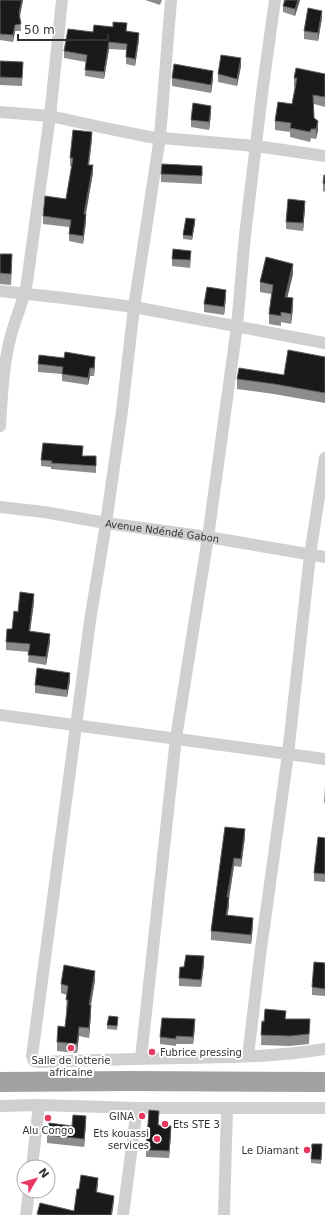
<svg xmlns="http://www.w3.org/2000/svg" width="325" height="1215" font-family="'DejaVu Sans',sans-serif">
	<rect width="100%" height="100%" fill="#fff"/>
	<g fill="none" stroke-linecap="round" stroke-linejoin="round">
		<g stroke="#d0d0d0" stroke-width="12">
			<path d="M171,0l-11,137 -26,170 -12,104 -16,112 -16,98 -58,435 2,5 6,1c47,-2 95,-3 142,-4 48,-1 96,-1 143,-9"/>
			<path d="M0,112l50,4 55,12 45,9 106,9 69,10"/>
			<path d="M0,291l64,7 70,9 191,36"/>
			<path d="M0,426c2,-32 3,-61 11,-91 5,-18 13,-35 16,-53l23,-166 12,-116"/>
			<path id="s1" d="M0,507l44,5 62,11 102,14 117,20"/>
			<path d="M0,715l325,44"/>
			<path d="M248,1056l12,-100 28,-202 22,-199 15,-97"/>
			<path d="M141,1058l35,-320 32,-201 29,-211 8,-91 18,-149 12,-86"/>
			<path d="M0,1106l39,-1 98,3h188"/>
			<path d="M32,1167l7,-62"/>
			<path d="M26,1215l3,-24"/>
			<path d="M123,1215l14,-107"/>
			<path d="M224,1215l3,-107"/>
		</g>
		<path stroke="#a2a2a2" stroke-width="20" d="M0,1082l131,-1 194,1"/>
	</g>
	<path fill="#8c8c8c" d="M0,0h23l-3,17 1,14h-6l-2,11 -13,-2z
		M145,0h17l-2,5z
		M283,0h17l-5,16 -12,-4v-6l1,-5z
		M322,18l-4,23 -14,-2v-8z
		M93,32h34l12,8 -4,26 -9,-2v-14l-17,-1 -5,30 -19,-3 1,-14 -22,-4v-7z
		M0,61l23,8 -1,17 -22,-1z
		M241,66l-4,20 -19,-4v-8z
		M325,74v33l-11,-3v14l4,12 -2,9 -5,-1 -1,4 -20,-5v-5l-15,-2v-9l17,-17 3,-17h-1v-9z
		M172,78l41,1 -2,14 -39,-7z
		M211,114l-2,16 -18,-3v-7z
		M92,139l-3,26 4,8 -7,41v8l-3,22 -14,-3v-14l-26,-3v-8l23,-17 6,-33h-2v-8z
		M202,173v11l-41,-2v-8z
		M325,175v17l-2,-1v-8z
		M305,208l-2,23 -17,-2v-7z
		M195,223l-3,17 -9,-1v-4z
		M0,254l12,11 -1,20 -11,-1z
		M172,259h19l-1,9 -18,-2z
		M293,274l-6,23 6,11 -2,16 -10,-2v4l-12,-2v-10l2,-20 -11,-2v-10z
		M226,297l-2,18 -20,-3v-8z
		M325,357v46l-51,-9 -37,-5v-10l47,-4z
		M38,364h57l-1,12h-4l-2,9 -26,-4v-7l-24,-2z
		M82,456h14v17l-45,-4v-2l-10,-1v-6z
		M34,602l-4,29 20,11 -4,23 -18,-3 1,-10 -23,-2v-8l6,-13 6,-17z
		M70,681l-3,16 -32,-4v-8z
		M325,786v17l-1,-1z
		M225,827l20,10 -4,30 -7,-1 -5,32v8l-2,9 26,11 -2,18 -40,-4v-9z
		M325,838v44l-11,-1v-8z
		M325,963v33l-13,-1v-8z
		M204,964l-3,23 -22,-1v-8l5,-11z
		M95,980l-4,25v9l-2,24 -10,-2 -2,17 -20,-2v-9l8,-15 2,-17h-1l1,-15 -6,-2v-9z
		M286,1019h24l-1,25 -19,2 -29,-1 1,-24z
		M118,1021l-1,9 -10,-1v-4z
		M195,1027l-2,17h-17v2l-16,-2v-7z
		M159,1118l-1,7 13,9 -2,24 -23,-1v-7z
		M86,1124l-2,23 -37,-4v-8l25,-9z
		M322,1148l-1,16 -10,-1v-4z"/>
	<path fill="#5f5f5f" d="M22,0h1l-4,19v-6z
		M298,0h2l-5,16v-7z
		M322,11v7l-4,23v-8z
		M15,25v6l-2,11v-7z
		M139,33v7l-4,26v-7z
		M109,42v7l-5,30v-7z
		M241,58v8l-4,20v-7z
		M213,71v8l-2,14v-8z
		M211,106v8l-2,16v-8z
		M318,121v9l-2,9v-10z
		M92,132v7l-4,33v-7z
		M93,165v8l-9,49v-8z
		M305,201v7l-2,23v-8z
		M86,214v8l-3,22v-8z
		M195,219v4l-3,17v-4z
		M293,264v10l-8,33v-10z
		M226,290v7l-2,18v-8z
		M293,298v10l-2,16v-10z
		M95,357v7l-1,12v-8z
		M90,368v8l-2,9v-7z
		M34,594v8l-5,37v-8z
		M50,634v8l-4,23v-8z
		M70,673v8l-3,16v-7z
		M245,829v8l-4,30v-8z
		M234,858v8l-5,32v8l-3,18 1,-27z
		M253,918v8l-2,18v-9z
		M204,956v8l-3,23v-7z
		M95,971v9l-6,34v-9z
		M91,1005v9l-2,24v-10z
		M195,1019v8l-2,17v-7z
		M79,1027v9l-2,17v-9z
		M86,1116v8l-2,23v-8z
		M171,1126v8l-2,24v-7z
		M98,1178v7l-2,14v-7z
		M114,1196v6l-2,13h-1z"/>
	<path fill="#1a1a1a" stroke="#5f5f5f" d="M0,0h22l-3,13 2,11 -6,1 -2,10 -13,-1z
		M285,0h13l-3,9 -12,-3z
		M308,8l14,3 -4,22 -14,-2z
		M113,22l14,1 -1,8 13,2 -4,26 -9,-2 1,-13 -18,-2 -5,30 -19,-2 2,-15 -23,-4 4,-22 25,3 1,-7 19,2z
		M221,55l20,3 -4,21 -19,-5z
		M0,61l23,1 -1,16 -22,-1z
		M174,64l39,7 -2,14 -39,-7z
		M296,68l29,6v23l-12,-2 1,23 4,3 -2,8h-5l-1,3 -20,-4 1,-5 -16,-2 3,-19 14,2 5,-26h-3z
		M193,103l18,3 -2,16 -18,-2z
		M73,130l19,2 -4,33h5l-9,49h2l-3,22 -14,-2 2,-14 -28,-4 2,-20 21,3 7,-41h-3z
		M162,164l40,2v10l-41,-2z
		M324,175h1v9l-2,-1z
		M288,199l17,2 -2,22 -17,-1z
		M186,218l9,1 -3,17 -9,-1z
		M173,249l18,2 -1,9 -18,-1z
		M0,254h12l-1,20 -11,-1z
		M266,257l27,7 -8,33 8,1 -2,16 -10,-2v4l-12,-2 4,-29 -13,-3z
		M207,287l19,3 -2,17 -20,-3z
		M288,350l37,7v36l-51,-9 -37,-5 2,-11 45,7z
		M65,352l30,5 -1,11h-4l-2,10 -26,-4 1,-7 -25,-3 1,-9 25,3z
		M43,443l40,3 -1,10h14v10l-45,-3 1,-2 -11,-1z
		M20,592l14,2 -5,37 21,3 -4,23 -18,-2 2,-11 -24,-2 1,-13h5l2,-18 4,1z
		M37,668l33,5 -3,17 -32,-5z
		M225,827l20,2 -4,30 -7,-1 -7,39h2l-3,18 27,3 -2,17 -40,-4z
		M318,837l7,1v36l-11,-1z
		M186,955l18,1 -3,24 -22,-2 1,-11h4z
		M314,962l11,1v26l-13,-2z
		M64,965l31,6 -6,34h2l-2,23 -10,-1 -2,17 -20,-2 1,-16 7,1 3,-27h-2l2,-14 -7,-2z
		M265,1009l21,2 -1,8h25l-1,15 -19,2 -29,-1 1,-14 2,1z
		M109,1016l9,1 -1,9 -10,-1z
		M162,1018l33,1 -2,18 -17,-1v3l-16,-2z
		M149,1110l10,1 -1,14 13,1 -2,25 -23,-1z
		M73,1115l13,1 -2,23 -37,-4 2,-12 23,3z
		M312,1144h10l-1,16 -10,-1z
		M81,1175l17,3 -2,14 18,4 -3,19h-71l-3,-1 3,-11 34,8 3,-22h2z"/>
	<g fill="#e73861" stroke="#fff" stroke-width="1.5">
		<circle cx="71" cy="1048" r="4"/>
		<circle cx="152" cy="1052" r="4"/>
		<circle cx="142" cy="1116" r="4"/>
		<circle cx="48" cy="1118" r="4"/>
		<circle cx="165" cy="1124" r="4"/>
		<circle cx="157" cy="1139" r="4"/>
		<circle cx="307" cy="1150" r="4"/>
	</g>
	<g text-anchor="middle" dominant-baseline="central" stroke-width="4" stroke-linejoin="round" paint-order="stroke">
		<g font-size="10" fill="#333" stroke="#fff">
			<text stroke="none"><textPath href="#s1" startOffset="164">Avenue Ndéndé Gabon</textPath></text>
		</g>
		<g font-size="10" fill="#333" stroke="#fff" text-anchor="end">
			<text x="160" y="1052" text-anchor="start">Fubrice pressing</text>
			<text x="71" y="1060" text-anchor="middle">Salle de lotterie<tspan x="71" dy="12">africaine</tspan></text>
			<text x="134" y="1116">GINA</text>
			<text x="173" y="1124" text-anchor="start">Ets STE 3</text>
			<text x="48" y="1130" text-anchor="middle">Alu Congo</text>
			<text x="149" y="1133">Ets kouassi<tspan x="149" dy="12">services</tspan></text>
			<text x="299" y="1150">Le Diamant</text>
		</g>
	</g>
	<g transform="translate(36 1179) rotate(52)"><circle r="19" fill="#ffffff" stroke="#adadad"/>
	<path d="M0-3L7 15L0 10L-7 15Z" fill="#e73861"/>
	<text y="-6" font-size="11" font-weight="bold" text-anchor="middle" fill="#333333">N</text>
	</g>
	<path d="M18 34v6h90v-6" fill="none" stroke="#333333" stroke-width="2"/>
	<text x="24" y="34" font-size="12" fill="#333333" stroke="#ffffff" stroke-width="3" paint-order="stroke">50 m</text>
</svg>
